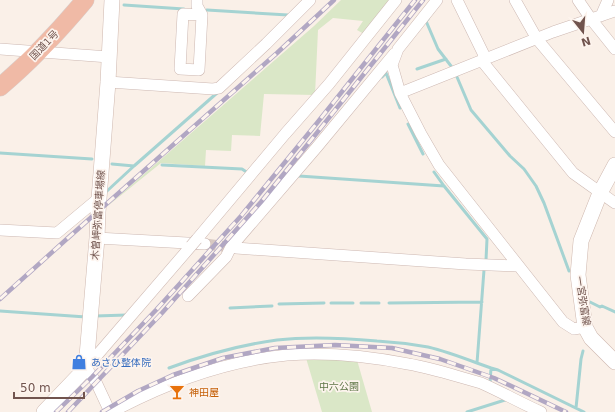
<svg xmlns="http://www.w3.org/2000/svg" width="615" height="412" font-family="'DejaVu Sans','Noto Sans JP',sans-serif">
	<rect width="100%" height="100%" fill="#faf0e8"/>
	<path fill="#dae7c7" d="M341,0h50l-27,34 -7,-4 6,-9 -30,-3 -15,12 -3,65 -51,-1 -4,42 -28,-1 -1,16 -25,-1 -1,16 -44,-3 -57,46 210,-183z
		M306,358l51,2 15,52h-50z"/>
	<g fill="none" stroke-linecap="round" stroke-linejoin="round">
		<path stroke="#a5d3d2" stroke-width="3" d="M124,5l60,4
			M207,10l81,5
			M428,19l-2,2 12,28 13,17
			M417,69l29,-10
			M382,77l4,-4 14,35
			M457,77l14,33 39,46 14,13 12,17 8,17 25,68
			M408,124l15,30
			M0,153l92,6
			M112,164l22,2
			M162,165l80,4 6,4
			M434,172l10,14 43,53 -1,21
			M299,176l145,10
			M107,191l27,-25 83,-73
			M484,270l-7,93 14,5 -1,15 1,1
			M590,302l10,5 2,-1 13,6
			M331,303h22
			M361,303h18
			M389,303l93,-1
			M279,304l45,-1
			M230,308l42,-2
			M0,311l86,6
			M95,316l32,-1
			M169,368c35,-13 71,-23 108,-28 33,-4 67,-2 100,1 17,1 34,3 51,6 17,4 33,10 49,16
			M491,368l7,2 86,42
			M576,408l5,-49 2,-8
			M467,412l38,-12"/>
		<path stroke="#d8c9c2" stroke-width="11" stroke-dasharray="11 5.5" stroke-linecap="butt" d="M205,244l31,4"/>
		<g stroke="#cdb8b2" stroke-width="12">
			<path id="minor" d="M197,0v6l5,9 -3,55 -19,-1 3,-55 19,1
				M437,0l-39,49 -6,16 8,28 21,41 18,31 124,157 11,7 11,-2
				M457,0l27,55 -2,6
				M515,0l22,39 78,93
				M578,0l13,19 24,30
				M601,16l7,-16
				M0,49l109,8
				M482,61l91,112 42,30
				M108,82l105,7 6,-1 47,-44 44,-44
				M400,93l153,-61 62,-21
				M0,230l57,3 42,-35
				M97,238l108,6
				M197,239l88,-105 44,-50 67,-84
				M236,248l230,16 52,2
				M188,296l38,-39 5,-10 86,-100 77,-93
				M110,412l-14,-30 -10,-14 105,-122
				M112,412c54,-29 113,-51 175,-57 40,-3 81,1 121,9 18,3 35,8 52,13 7,2 14,4 21,6 20,9 40,20 60,29"/>
		</g>
		<g stroke="#cfb8af" stroke-width="16">
			<path id="secondary" d="M615,165l-15,28 -19,48 -3,34 7,52 6,11 24,24
				M44,412l42,-44 11,-130 1,-26 10,-130 4,-82"/>
		</g>
		<g stroke="#d7cfcd" stroke-width="19">
			<path id="trunk" d="M0,87c31,-26 59,-56 85,-87"/>
		</g>
		<use href="#minor" stroke="#fff" stroke-width="11"/>
		<use href="#secondary" stroke="#fff" stroke-width="15"/>
		<use href="#trunk" stroke="#f0baa6" stroke-width="18"/>
		<g stroke="#b1a7c3" stroke-width="4.5">
			<path id="rail" d="M0,299l69,-62 208,-184 57,-53
				M56,412l36,-35 64,-67 85,-94 76,-93 98,-123
				M68,412l94,-99 99,-111 55,-68 107,-134
				M102,412l36,-21 35,-16 50,-17 52,-10 60,-3 57,3 48,11 54,19 72,34"/>
		</g>
		<use href="#rail" stroke="#fdf4ee" stroke-width="3" stroke-dasharray="9" stroke-linecap="butt"/>
		<g stroke="#cdb8b2" stroke-width="12" stroke-linecap="butt">
			<path id="minor-bridge" d="M191,246l6,-7"/>
		</g>
		<use href="#minor-bridge" stroke="#fff" stroke-width="11"/>
	</g>
	<defs>
		<g id="shop-bare" transform="scale(1.2)"><path d="M-5-2.5h2.3a2.7 3.5 0 0 1 5.4 0H5L5.5 6h-11ZM-1.5-2.5h3a1.5 2.3 0 0 0-3 0Z" fill="#3f7fe0" stroke="#fdf4ee" stroke-width="2.5" paint-order="stroke"/></g>
		<g id="bar-bare" transform="scale(1.2)"><path d="M-6-5H6L.8 .8V4.5H3.5V6h-7V4.5H-.8V.8Z" fill="#e8710a" stroke="#fdf4ee" stroke-width="2.5" paint-order="stroke"/></g>
	</defs>
	<g fill-rule="evenodd">
		<use href="#shop-bare" x="79" y="362"/>
		<use href="#bar-bare" x="177" y="392"/>
	</g>
	<g text-anchor="middle" dominant-baseline="central" stroke-width="3.5" stroke-linejoin="round" paint-order="stroke">
		<g font-size="10" fill="#71544e" stroke="#fdf4ee">
			<text transform="translate(44 45) rotate(-46)">国道1号</text>
			<text transform="translate(98 215) rotate(-86)">木曽岬弥富停車場線</text>
			<text transform="translate(583 301) rotate(81)">一宮弥富線</text>
		</g>
		<g font-size="10" fill="#366cbe" stroke="#fdf4ee" text-anchor="start">
			<text x="91" y="362">あさひ整体院</text>
		</g>
		<g font-size="10" fill="#5e7647" stroke="#fdf4ee">
			<text x="339" y="386">中六公園</text>
		</g>
		<g font-size="10" fill="#c56008" stroke="#fdf4ee" text-anchor="start">
			<text x="189" y="392">神田屋</text>
		</g>
	</g>
	<g transform="translate(583 32) rotate(163)" stroke="#fdf4ee" stroke-width="3" paint-order="stroke">
	<path d="M0-3L7 15L0 10L-7 15Z" fill="#71544e"/>
	<text y="-6" font-size="11" font-weight="bold" text-anchor="middle" fill="#71544e">N</text>
	</g>
	<path d="M14 392v6h70v-6" fill="none" stroke="#71544e" stroke-width="2"/>
	<text x="20" y="392" font-size="12" fill="#71544e" stroke="#fdf4ee" stroke-width="3" paint-order="stroke">50 m</text>
</svg>
